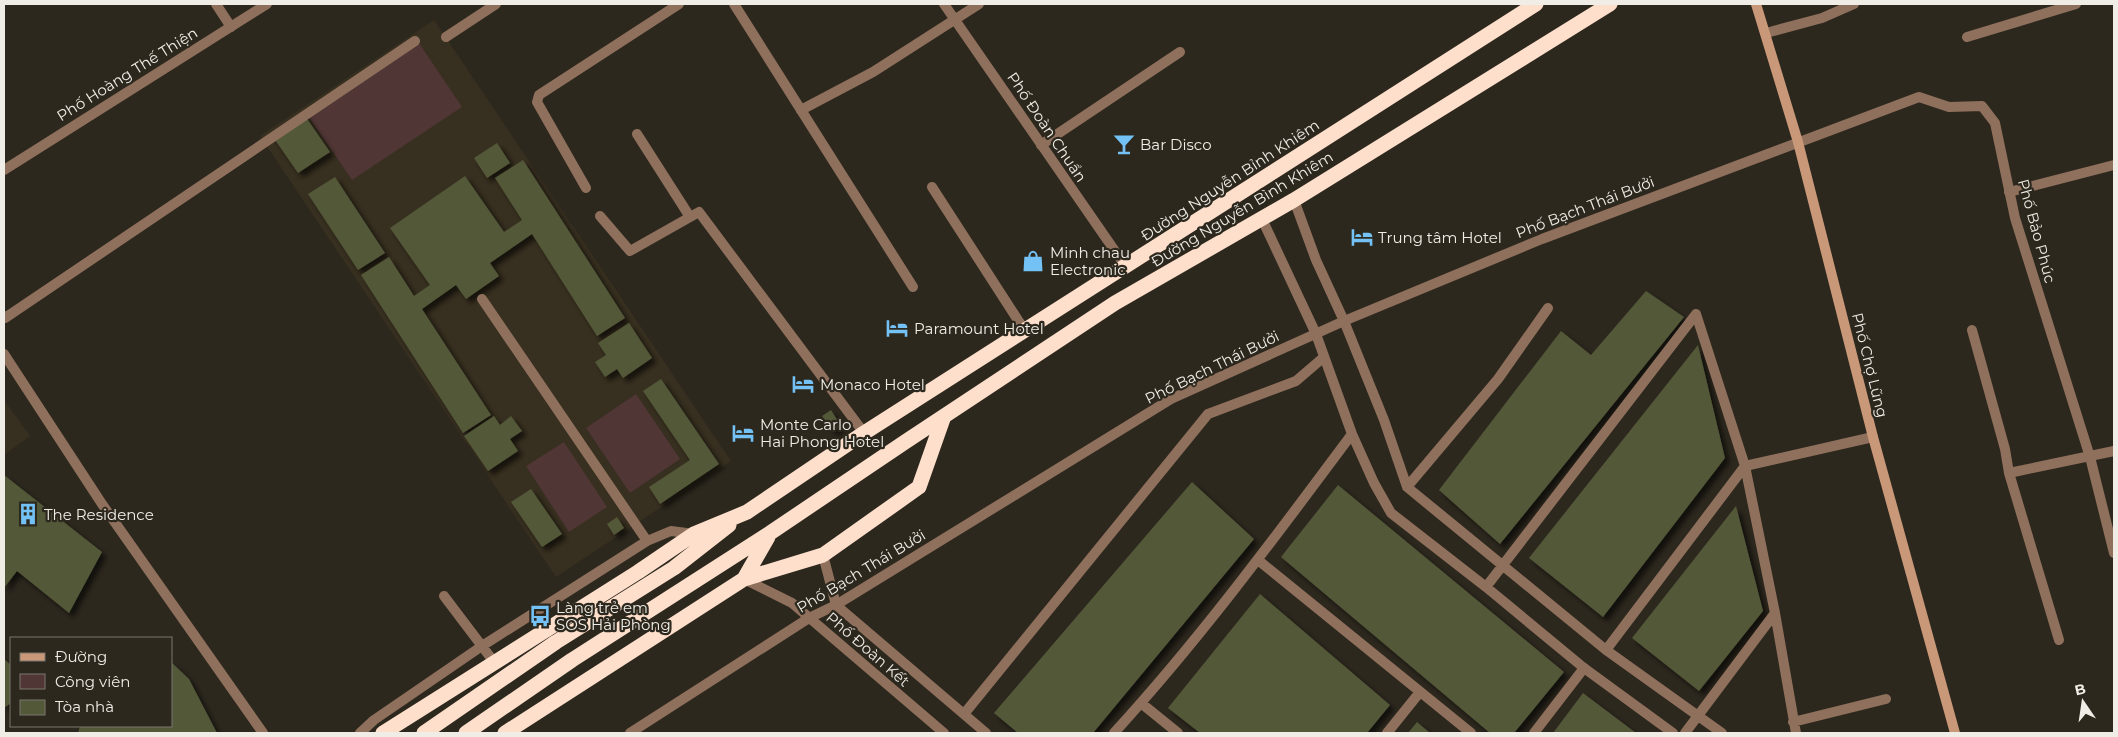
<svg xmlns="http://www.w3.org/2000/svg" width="2118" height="737" font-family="Montserrat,sans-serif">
	<defs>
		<filter id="shadow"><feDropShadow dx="4.5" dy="4.5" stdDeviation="2.5" flood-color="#0009"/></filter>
	</defs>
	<rect width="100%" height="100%" fill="#2d281e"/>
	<path fill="#372f1f" d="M434,20l297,441 -175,116 -296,-441z
		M4,400l26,36 -26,19z"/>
	<path fill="#503635" d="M419,43l43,64 -110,73 -43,-63z
		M636,394l44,65 -50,34 -44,-65z
		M564,442l43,65 -38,25 -43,-66z"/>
	<path fill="#535839" filter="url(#shadow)" d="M303,113l27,39 -32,21 -27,-39z
		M497,143l13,20 -23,15 -13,-20z
		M523,160l102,158 -28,18 -65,-102 -42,29 9,13 -33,23 -10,-14 -34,24 69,106 -28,18 -102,-158 28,-18 25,39 16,-11 -40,-57 75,-52 39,56 18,-12 -27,-42z
		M335,177l50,76 -27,17 -50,-76z
		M1646,291l38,26 -184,227 -61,-54 122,-159 30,24z
		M629,323l23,35 -29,20 -6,-9 -12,8 -10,-15 11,-7 -8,-12z
		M1698,345l27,113 -122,159 -74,-59z
		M661,379l58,85 -59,40 -11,-17 41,-27 -47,-69z
		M831,410l10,16 -8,6 -11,-16z
		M494,416l6,9 11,-9 11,15 -12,8 8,12 -30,20 -24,-35z
		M4,475l98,77 -33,61 -52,-42 -13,17z
		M1192,482l62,57 -161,194h-75l-24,-20z
		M1338,485l226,187 -50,61h-24l-209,-176z
		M531,489l31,45 -20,13 -31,-45z
		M1736,506l27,105 -64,80 -67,-53z
		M617,517l7,11 -10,7 -7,-11z
		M1260,594l130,111 -23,28h-167l-32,-25z
		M4,659l7,6v38l-7,5z
		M171,662l18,17 28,54h-139l2,-7h91z
		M1583,693l53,40h-83z
		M1417,722l13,11h-22z"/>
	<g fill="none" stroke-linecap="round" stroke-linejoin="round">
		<path stroke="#8f705c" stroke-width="10" d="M216,4l15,23
			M1967,37l109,-33
			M801,110l112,177
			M637,134l53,83
			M1041,145l139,-93
			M932,187l93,144
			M586,188l-49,-86 2,-7 140,-91
			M2009,192l105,-27
			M1294,200l22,60 28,61 40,99 23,67 199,163 116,83
			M600,216l30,35 69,-39 165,221
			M1262,219l54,115 36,100 22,49 17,30 95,74 98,81 89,65
			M482,299l165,242
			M1696,314l49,152 30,147 21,120
			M4,316l1,2 410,-277
			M1972,330l33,119 4,24
			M4,354l98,150 161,229
			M1407,487l91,-108 50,-71
			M1258,560l213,173
			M1486,587l210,-273
			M444,596l50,66
			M2059,640l-50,-167 105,-22
			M1606,650l139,-184 128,-29
			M1141,703l37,30
			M1793,722l93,-23
			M360,733l14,-13 108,-74 165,-105 24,-10 23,3
			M1114,733c86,-94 162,-197 238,-299
			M1387,733l33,-41
			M1685,733l90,-120"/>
		<path stroke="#8f705c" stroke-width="10" d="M734,4l67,106 72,-38 106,-68
			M944,4l182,263
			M1766,33l56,-15 32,-14
			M446,37l50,-33
			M4,170l263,-166
			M823,555l13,50 150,128
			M744,579l48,24 152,130
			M964,714l244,-300 88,-33 28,-24
			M630,733l179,-115 27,-13 335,-206 173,-78 198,-82 377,-142 30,10 33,-1 13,17 20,95 75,239 24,96
			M1534,733l50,-65"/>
		<path stroke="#c99878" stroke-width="10" d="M1756,4l42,138 75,295 82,296"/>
		<path stroke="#fedfcb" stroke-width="15" d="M744,579l79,-24 96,-68 25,-71
			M383,733l255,-161 56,-38 53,-22 117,-79 672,-429
			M424,733l132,-91 118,-74 55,-43
			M466,733l106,-73 198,-127 135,-91 210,-139 179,-103 316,-196
			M505,733l239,-154 24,-42"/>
	</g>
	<defs>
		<g id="bar-bare" transform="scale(1.725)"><path d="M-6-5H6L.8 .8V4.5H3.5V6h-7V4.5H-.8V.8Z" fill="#73c1f5" stroke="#2d281e" stroke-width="2.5" paint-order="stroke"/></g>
		<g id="hotel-bare" transform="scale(1.725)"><path d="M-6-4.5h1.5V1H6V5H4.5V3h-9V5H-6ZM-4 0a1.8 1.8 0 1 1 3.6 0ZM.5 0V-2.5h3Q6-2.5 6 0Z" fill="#73c1f5" stroke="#2d281e" stroke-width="2.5" paint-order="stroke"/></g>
		<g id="shop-bare" transform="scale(1.725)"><path d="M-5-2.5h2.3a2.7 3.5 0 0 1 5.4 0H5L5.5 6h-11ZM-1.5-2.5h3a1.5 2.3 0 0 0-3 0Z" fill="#73c1f5" stroke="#2d281e" stroke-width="2.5" paint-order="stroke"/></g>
		<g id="building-bare" transform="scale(1.725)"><path d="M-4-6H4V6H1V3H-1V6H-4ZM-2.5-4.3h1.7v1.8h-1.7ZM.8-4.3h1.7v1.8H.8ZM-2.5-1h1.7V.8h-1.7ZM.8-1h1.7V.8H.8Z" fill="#73c1f5" stroke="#2d281e" stroke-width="2.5" paint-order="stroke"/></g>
		<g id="bus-bare" transform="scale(1.725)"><path d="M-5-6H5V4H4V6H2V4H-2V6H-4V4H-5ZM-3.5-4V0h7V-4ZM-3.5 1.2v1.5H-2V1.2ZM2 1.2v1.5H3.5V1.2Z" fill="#73c1f5" stroke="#2d281e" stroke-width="2.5" paint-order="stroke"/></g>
	</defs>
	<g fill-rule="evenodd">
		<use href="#bar-bare" x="1124" y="144"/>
		<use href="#hotel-bare" x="1362" y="237"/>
		<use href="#shop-bare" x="1033" y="261"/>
		<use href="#hotel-bare" x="897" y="328"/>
		<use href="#hotel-bare" x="803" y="384"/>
		<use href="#hotel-bare" x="743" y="433"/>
		<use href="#building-bare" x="28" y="514"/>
		<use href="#bus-bare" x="540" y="616"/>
	</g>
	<g text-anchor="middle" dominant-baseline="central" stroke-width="4.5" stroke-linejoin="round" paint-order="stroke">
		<g font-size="15" fill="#f0ede6" stroke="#2d281e">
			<text transform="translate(127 74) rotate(-32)">Phố Hoàng Thế Thiện</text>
			<text transform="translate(1047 127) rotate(56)">Phố Đoàn Chuẩn</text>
			<text transform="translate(1230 180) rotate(-33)">Đường Nguyễn Bỉnh Khiêm</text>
			<text transform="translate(1585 207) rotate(-21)">Phố Bạch Thái Bưởi</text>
			<text transform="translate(1242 209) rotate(-31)">Đường Nguyễn Bình Khiêm</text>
			<text transform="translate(2037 231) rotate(75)">Phố Bảo Phúc</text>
			<text transform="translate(1870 365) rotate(76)">Phố Chợ Lũng</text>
			<text transform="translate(1212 367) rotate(-26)">Phố Bạch Thái Bưởi</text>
			<text transform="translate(861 571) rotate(-31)">Phố Bạch Thái Bưởi</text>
			<text transform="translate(868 649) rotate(41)">Phố Đoàn Kết</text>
		</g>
		<g font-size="15" fill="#f0ede6" stroke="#2d281e" text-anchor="start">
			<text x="1140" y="144">Bar Disco</text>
			<text x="1378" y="237">Trung tâm Hotel</text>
			<text x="1050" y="252">Minh chau<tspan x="1050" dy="17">Electronic</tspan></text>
			<text x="914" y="328">Paramount Hotel</text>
			<text x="820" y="384">Monaco Hotel</text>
			<text x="760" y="424">Monte Carlo<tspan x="760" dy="17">Hai Phong Hotel</tspan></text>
			<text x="44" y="514">The Residence</text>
			<text x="556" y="607">Làng trẻ em<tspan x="556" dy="17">SOS Hải Phòng</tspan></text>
		</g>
	</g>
	<rect width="2118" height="737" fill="none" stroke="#f0ede6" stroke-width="10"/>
	<rect x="10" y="637" width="162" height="90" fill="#2d281e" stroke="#7b776e"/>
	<rect x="20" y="653" width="25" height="8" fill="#c99878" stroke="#7b776e"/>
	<text x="55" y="662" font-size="15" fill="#f0ede6">Đường</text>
	<rect x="20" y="674" width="25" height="15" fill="#503635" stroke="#7b776e"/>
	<text x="55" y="687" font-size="15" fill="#f0ede6">Công viên</text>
	<rect x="20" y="700" width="25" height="15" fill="#535839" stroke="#7b776e"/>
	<text x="55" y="712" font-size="15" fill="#f0ede6">Tòa nhà</text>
	<g transform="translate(2083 702) rotate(347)" stroke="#2d281e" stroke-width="4" paint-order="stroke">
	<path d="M0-4L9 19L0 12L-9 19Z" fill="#f0ede6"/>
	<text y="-8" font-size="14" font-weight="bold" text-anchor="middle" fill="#f0ede6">B</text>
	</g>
</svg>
